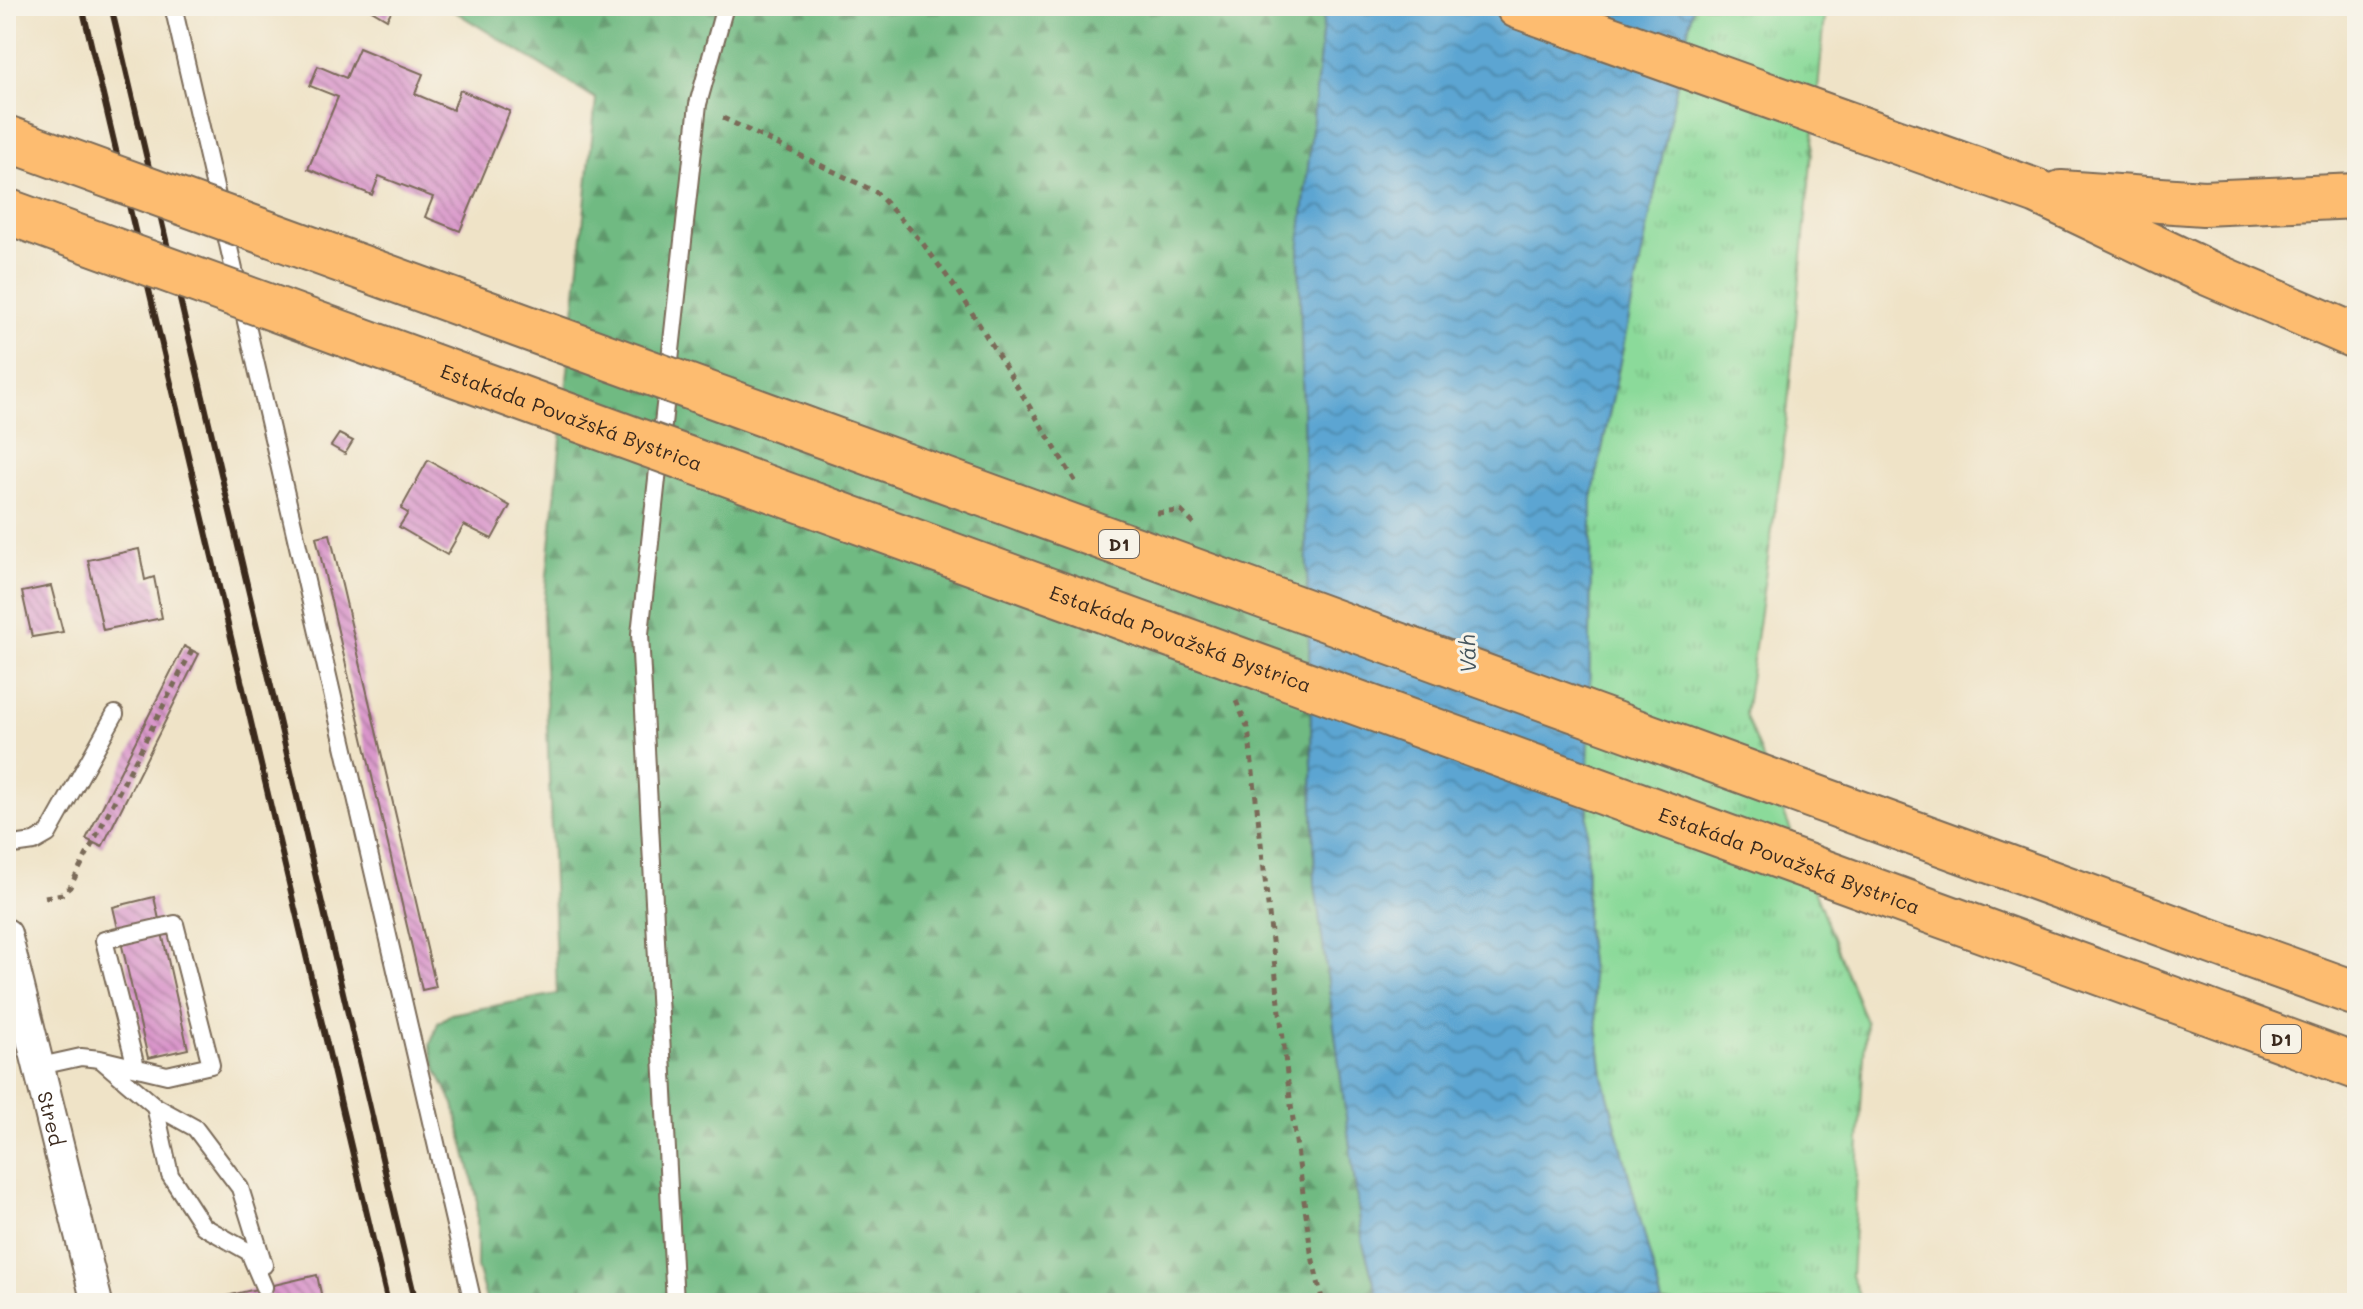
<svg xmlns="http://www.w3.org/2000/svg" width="2363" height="1309" font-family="Mali,sans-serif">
	<defs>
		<pattern id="grass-tufts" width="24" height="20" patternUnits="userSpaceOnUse" patternTransform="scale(2)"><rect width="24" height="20" fill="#8bda9a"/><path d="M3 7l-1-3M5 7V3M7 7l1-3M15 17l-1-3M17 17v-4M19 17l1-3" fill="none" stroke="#79bb84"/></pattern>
		<pattern id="forest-firs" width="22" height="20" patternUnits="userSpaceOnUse" patternTransform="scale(2)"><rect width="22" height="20" fill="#70ba82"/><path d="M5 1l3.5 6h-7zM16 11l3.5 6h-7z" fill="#5d976a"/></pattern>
		<pattern id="water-waves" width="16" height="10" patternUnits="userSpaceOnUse" patternTransform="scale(2)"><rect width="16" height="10" fill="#5ba5d2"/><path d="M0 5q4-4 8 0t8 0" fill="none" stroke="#4c87aa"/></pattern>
		<pattern id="building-back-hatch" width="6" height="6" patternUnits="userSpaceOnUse" patternTransform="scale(2)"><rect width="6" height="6" fill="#d893c9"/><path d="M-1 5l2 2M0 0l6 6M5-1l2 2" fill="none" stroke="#b078a3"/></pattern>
	</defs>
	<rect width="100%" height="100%" fill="#f7f3e8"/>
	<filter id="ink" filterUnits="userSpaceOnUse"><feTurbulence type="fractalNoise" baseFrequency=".0125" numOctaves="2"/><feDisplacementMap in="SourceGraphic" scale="16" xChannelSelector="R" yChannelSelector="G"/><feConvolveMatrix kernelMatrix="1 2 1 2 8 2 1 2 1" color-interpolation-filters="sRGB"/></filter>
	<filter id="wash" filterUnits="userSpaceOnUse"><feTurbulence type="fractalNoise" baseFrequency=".006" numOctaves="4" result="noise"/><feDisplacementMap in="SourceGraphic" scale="32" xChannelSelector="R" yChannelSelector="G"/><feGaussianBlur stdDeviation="1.8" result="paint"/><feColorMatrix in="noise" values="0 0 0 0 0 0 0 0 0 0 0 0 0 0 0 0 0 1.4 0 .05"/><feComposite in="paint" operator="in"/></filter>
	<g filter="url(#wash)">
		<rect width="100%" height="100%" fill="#efe3c7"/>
		<path fill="url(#grass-tufts)" stroke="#63825c" stroke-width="2" d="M1693,6h133l-43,449 -38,259 121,308 -15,254 12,27h-201l-59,-227 -17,-148 6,-430z"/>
		<path fill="url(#forest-firs)" stroke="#567250" stroke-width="2" d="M446,6h879l-26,247 16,631 48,360 17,59h-893l-10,-36v-70l-23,-93 -17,-33 -7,-26 8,-22 13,-9 106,-20 -14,-380 53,-515z"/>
		<path fill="url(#water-waves)" stroke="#4b6878" stroke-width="2" d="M1325,6h368l-101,492 -6,430 17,148 59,227h-282l-17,-59 -48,-360 -16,-632z"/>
		<g id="blocks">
			<path fill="url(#building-back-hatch)" d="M365,6h29l-7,13z
				M359,48l64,26 -8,20 38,16 7,-20 50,21 -50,120 -35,-14 8,-20 -54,-21 -7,19 -64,-26 30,-72 -28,-11 8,-20 28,12z
				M339,434l14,7 -8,13 -14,-8z
				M428,460l82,46 -18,33 -28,-14 -17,30 -48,-28 9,-14 -7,-4z
				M330,534l106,453 -14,3 -106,-453z
				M139,549l6,31 9,-3 8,41 -59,12 -15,-70z
				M51,586l12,46 -31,5 -10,-45z
				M184,646l15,8 -97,193 -16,-8z
				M154,897l34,152 -40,9 -35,-151z
				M317,1275l6,28h-114v-3z"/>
		</g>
	</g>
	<g filter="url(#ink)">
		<use href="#blocks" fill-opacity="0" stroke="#7a6b59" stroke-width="2"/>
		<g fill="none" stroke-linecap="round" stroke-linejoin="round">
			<g stroke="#7a6b59" stroke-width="20">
				<path id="lane" d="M173,6l300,1297
					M6,846l28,-4 14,-8 67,-120
					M100,1059l67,16 44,-10 -36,-141 -71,16 32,127
					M36,1067l45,-10 19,2 55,47 15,69 33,51 46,26 15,35
					M155,1106l40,22 45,60 24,77
					M675,1303l-35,-669 58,-530 27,-98"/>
			</g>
			<g stroke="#7a6b59" stroke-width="34">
				<g id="street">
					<path id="s1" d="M6,934l91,369"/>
				</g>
			</g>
			<g stroke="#7a6b59" stroke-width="48">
				<path id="highway" d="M1518,6l520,186 170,81 149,64
					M2061,193l142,10 154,-7
					M2232,949l125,45
					M2205,1011l152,56"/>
			</g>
			<path stroke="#7a6b59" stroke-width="5" stroke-dasharray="6 6" stroke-linecap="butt" d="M723,118l153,74 45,49 42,57 114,186
				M1157,513l24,-2 16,16
				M1236,701l12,27 40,355 23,169 12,51
				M45,897l17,-3 8,-7 122,-237
				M6,1191l5,-4"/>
			<use href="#lane" stroke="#fff" stroke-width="16"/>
			<use href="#street" stroke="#fff" stroke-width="30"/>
			<use href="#highway" stroke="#fdbc6f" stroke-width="44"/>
			<path stroke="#3b2a1e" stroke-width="6" d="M82,6l306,1297
				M111,6l305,1297"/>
			<g stroke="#7a6b59" stroke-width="48" stroke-linecap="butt">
				<g id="highway-bridge">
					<path d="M6,138l2226,811"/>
					<path id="s2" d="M6,211l2199,800"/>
				</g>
			</g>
			<use href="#highway-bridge" stroke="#fdbc6f" stroke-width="44"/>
		</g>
	</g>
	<g text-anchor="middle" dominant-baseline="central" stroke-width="6" stroke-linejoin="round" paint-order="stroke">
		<g fill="#f7f3e8" stroke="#73665b" stroke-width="2">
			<rect x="1099" y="530" width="40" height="28" rx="6"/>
			<rect x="2261" y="1025" width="40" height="28" rx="6"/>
		</g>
		<g font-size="18" font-weight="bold" fill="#3b2a1e">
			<text x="1119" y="544">D1</text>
			<text x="2281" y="1039">D1</text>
		</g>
		<g font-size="20" fill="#3b2a1e" stroke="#f7f3e8">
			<text stroke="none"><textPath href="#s2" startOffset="602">Estakáda Považská Bystrica</textPath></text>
			<text stroke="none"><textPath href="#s2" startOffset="1250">Estakáda Považská Bystrica</textPath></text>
			<text stroke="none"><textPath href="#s2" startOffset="1898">Estakáda Považská Bystrica</textPath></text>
			<text stroke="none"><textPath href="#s1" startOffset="190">Stred</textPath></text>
		</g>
		<g font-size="22" font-style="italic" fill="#46555d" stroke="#f7f3e8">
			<text transform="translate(1467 654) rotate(-92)">Váh</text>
		</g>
	</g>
	<rect width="2363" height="1309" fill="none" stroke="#f7f3e8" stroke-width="32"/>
</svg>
